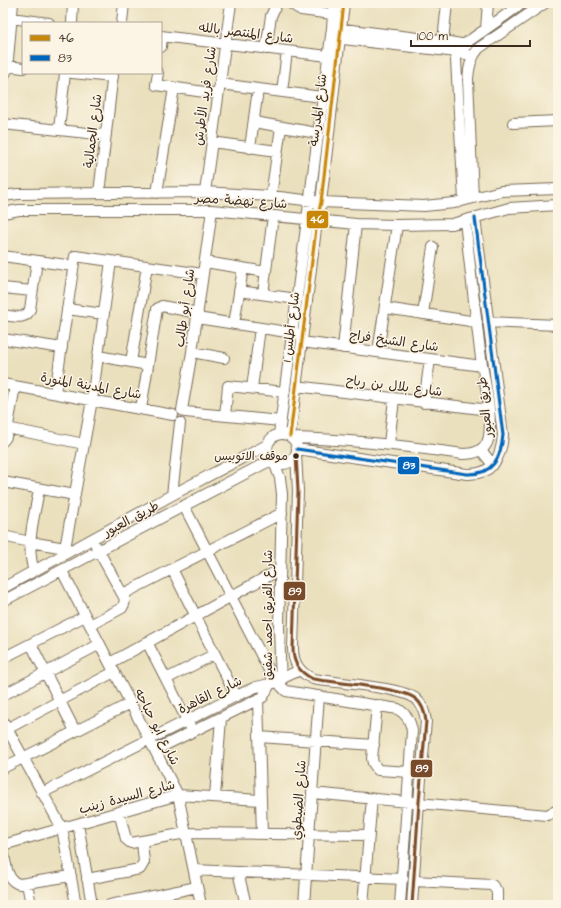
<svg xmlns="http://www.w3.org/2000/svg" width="561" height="908" font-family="'Architects Daughter','Playpen Sans Arabic',sans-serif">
	<rect width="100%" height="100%" fill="#fcf5e5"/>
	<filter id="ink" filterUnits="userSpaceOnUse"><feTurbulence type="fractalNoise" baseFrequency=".025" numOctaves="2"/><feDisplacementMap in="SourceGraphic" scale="8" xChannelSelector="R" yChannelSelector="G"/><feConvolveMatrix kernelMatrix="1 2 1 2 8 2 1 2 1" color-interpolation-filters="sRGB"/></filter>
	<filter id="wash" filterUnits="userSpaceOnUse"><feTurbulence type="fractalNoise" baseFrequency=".012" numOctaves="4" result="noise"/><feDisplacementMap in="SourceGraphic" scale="16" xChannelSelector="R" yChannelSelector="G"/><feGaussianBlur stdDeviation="0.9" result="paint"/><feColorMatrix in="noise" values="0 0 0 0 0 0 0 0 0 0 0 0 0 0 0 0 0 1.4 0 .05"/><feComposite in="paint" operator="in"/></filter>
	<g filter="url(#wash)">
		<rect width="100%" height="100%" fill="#eae0bd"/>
	</g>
	<g filter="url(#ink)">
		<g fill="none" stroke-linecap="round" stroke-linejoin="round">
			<g stroke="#786a56" stroke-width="12">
				<path id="minor" d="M290,3l11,7 31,4
					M3,17l46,6
					M72,23l1,-20
					M122,23l2,-20
					M335,28l108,13 24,4
					M486,29l2,-26
					M161,36l167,20
					M334,38l123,14 16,4
					M443,41l4,-38
					M161,47l1,-11
					M266,49l5,-33 6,-13
					M8,66l15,2
					M72,73l41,4
					M158,73l-2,12 62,9
					M3,77l4,-7 6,-67
					M220,84l102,13
					M282,92l5,-41
					M254,122l63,11
					M513,123l45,-2
					M3,124l103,11
					M59,130l6,-57
					M212,142l65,9
					M250,148l8,-59
					M205,192l26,-189
					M99,193l14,-120
					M157,193l17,-105
					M3,196l15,-2 187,-2 66,4 50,6 103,4 30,-3 47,-12 57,-2
					M271,196l10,-69
					M473,198l-5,-119c1,-12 3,-22 11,-31l66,-45
					M464,200l-8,-140c1,-7 2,-11 7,-15l60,-42
					M3,213l16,-3h193l144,14 41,1 55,-1 57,-16 49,-3
					M3,256l70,10
					M205,262l61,10
					M3,288l29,3
					M239,291l58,8
					M263,294l10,-78
					M385,308l92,14
					M67,309l37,5
					M423,314l10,-67
					M3,315c10,1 23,6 27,-6l7,-48
					M197,318l103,16
					M488,322l70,3
					M234,324l9,-56
					M3,339l59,9
					M302,342l180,24
					M343,348l13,-124
					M192,352l32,6
					M378,352l19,-127
					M98,356l50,9
					M131,362l16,-96
					M3,384l170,31
					M296,386l193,24
					M252,388l8,-60
					M55,393l20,-137 128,18
					M424,403l6,-44
					M141,409l16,-100 5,-3 36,7
					M182,410l10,-58 20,-142
					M185,412l96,9
					M225,415l3,-29 57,6
					M7,428l77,16
					M279,434l53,-406 2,-25
					M267 449a15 15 0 1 1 30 0a15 15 0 1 1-30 0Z
					M290,436l27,-215 4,-19 23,-199
					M292,438c58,1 114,8 171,16 10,0 19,-2 24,-11 8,-19 -3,-64 -6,-85 -6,-46 -11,-92 -16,-137
					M3,441l3,-4 9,-51
					M389,444l5,-45
					M297,449l170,25c26,1 34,-16 36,-39l-28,-217
					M481,450l12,15
					M296,454l2,37 -5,157c0,15 6,24 20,31 22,4 89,8 103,20 7,6 9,14 10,22l-7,81 -7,103
					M274,462l6,16 2,16 -3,132 2,60 5,5 112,18c9,6 12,11 14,22l-12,174
					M3,482l72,13
					M172,495l8,-72
					M184,506l86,166 4,11
					M3,536l27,6 35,6
					M64,554l28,-154 19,-139
					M172,569l64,127
					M34,571c-9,-27 1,-56 5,-82
					M62,571l116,224 23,110
					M3,588l169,-93 95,-50
					M123,594l159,-81
					M3,601l268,-141
					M90,625l32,-17 2,-4 1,-5 -29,-53
					M147,642l43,84
					M31,644l44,87
					M3,658l82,-42
					M110,663l169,-93
					M166,679l49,-25
					M3,695l97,-51
					M258,699l4,135
					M377,705l-5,54 1,4 5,7 32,2
					M3,721l59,107 14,77
					M3,731l111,-59
					M259,737l115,8
					M155,750l108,-53 7,-13
					M3,768l128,-65
					M42,793l194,-97 20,-9 14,-3 30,-14
					M312,793l235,22 11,-5
					M215,797l6,-79
					M119,812l7,27 5,4 55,-10 183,2
					M78,824l14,81
					M3,845l175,-50 83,5
					M3,850c3,12 3,32 17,34l51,-8
					M194,870l209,9
					M238,872l8,33
					M87,879l53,-10 4,-7 -2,-20
					M414,881l78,4 5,6v14
					M27,883l4,22
					M110,905l87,-18
					M304,905l15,-209
					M363,905l9,-107"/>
			</g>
			<use href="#minor" stroke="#fff" stroke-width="10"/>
			<g stroke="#fcf5e5" stroke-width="6">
				<path id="bus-1" d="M290,436l27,-215 4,-19 23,-199"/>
			</g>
			<g stroke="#fcf5e5" stroke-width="6">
				<path id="bus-2" d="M297,449l170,25c26,1 34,-16 36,-39l-28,-217"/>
			</g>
			<g stroke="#fcf5e5" stroke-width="6">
				<path id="bus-3" d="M296,454l2,37 -5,157c0,15 6,24 20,31 22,4 89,8 103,20 7,6 9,14 10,22l-7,81 -7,103"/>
			</g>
			<use href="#bus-1" stroke="#c88708" stroke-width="3"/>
			<use href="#bus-2" stroke="#0065bd" stroke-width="3"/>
			<use href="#bus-3" stroke="#7a4b2a" stroke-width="3"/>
		</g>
	</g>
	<circle fill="#3b2a1e" stroke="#fcf5e5" stroke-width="1.5" cx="296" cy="456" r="3.5"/>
	<g text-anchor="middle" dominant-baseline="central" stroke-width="3" stroke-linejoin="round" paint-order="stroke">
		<g font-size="12" fill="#3b2a1e" stroke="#fcf5e5" text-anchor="end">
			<text x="288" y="456">موقف الاتوبيس</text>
		</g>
		<g font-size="13" fill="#3b2a1e" stroke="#fcf5e5">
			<text transform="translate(246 33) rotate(7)">شارع المنتصر بالله</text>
			<text transform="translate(205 96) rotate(-82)">شارع فريد الأطرش</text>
			<text transform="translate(318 110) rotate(-83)">شارع المدرسة</text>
			<text transform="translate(93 131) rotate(-83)">شارع الجمالية</text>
			<text transform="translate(241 201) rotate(4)">شارع نهضة مصر</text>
			<text transform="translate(185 308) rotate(-82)">شارع أبو طالب</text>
			<text transform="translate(291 327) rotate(-83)">شارع أطلس 1</text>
			<text transform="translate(394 341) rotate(8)">شارع الشيخ فراج</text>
			<text transform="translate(91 386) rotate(10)">شارع المدينة المنورة</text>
			<text transform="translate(394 386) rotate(7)">شارع بلال بن رباح</text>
			<text transform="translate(485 407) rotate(-96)">طريق العبور</text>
			<text transform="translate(131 519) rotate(-28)">طريق العبور</text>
			<text transform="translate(268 615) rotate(-90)">شارع الفريق احمد شفيق</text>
			<text transform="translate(210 695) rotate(-26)">شارع القاهرة</text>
			<text transform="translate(157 727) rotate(63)">شارع ابو حباجه</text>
			<text transform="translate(127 797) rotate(-15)">شارع السيدة زينب</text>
			<text transform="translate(299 800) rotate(-86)">شارع الضيطوي</text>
		</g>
	</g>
	<g stroke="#fcf5e5" stroke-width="1.5">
		<rect x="306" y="210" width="23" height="19" rx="4" fill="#c88708"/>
		<rect x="397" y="456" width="23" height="19" rx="4" fill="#0065bd"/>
		<rect x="283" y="581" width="23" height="20" rx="4" fill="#7a4b2a"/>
		<rect x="410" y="759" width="23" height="19" rx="4" fill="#7a4b2a"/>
	</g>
	<g font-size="11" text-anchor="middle" font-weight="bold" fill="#fff">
		<text x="317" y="223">46</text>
		<text x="409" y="469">83</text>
		<text x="295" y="595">89</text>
		<text x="422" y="772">89</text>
	</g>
	<rect width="561" height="908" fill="none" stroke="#fcf5e5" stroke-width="16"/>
	<rect x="22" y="22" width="140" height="52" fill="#fcf5e5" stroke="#afa495"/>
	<rect x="30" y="35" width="20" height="6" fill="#c88708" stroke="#afa495"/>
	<text x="58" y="42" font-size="12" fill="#3b2a1e">46</text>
	<rect x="30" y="55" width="20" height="6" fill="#0065bd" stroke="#afa495"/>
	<text x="58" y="62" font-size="12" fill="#3b2a1e">83</text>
	<path d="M411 40v6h119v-6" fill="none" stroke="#3b2a1e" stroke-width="2"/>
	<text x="417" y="40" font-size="12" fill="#3b2a1e" stroke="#fcf5e5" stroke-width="3" paint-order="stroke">100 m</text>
</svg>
